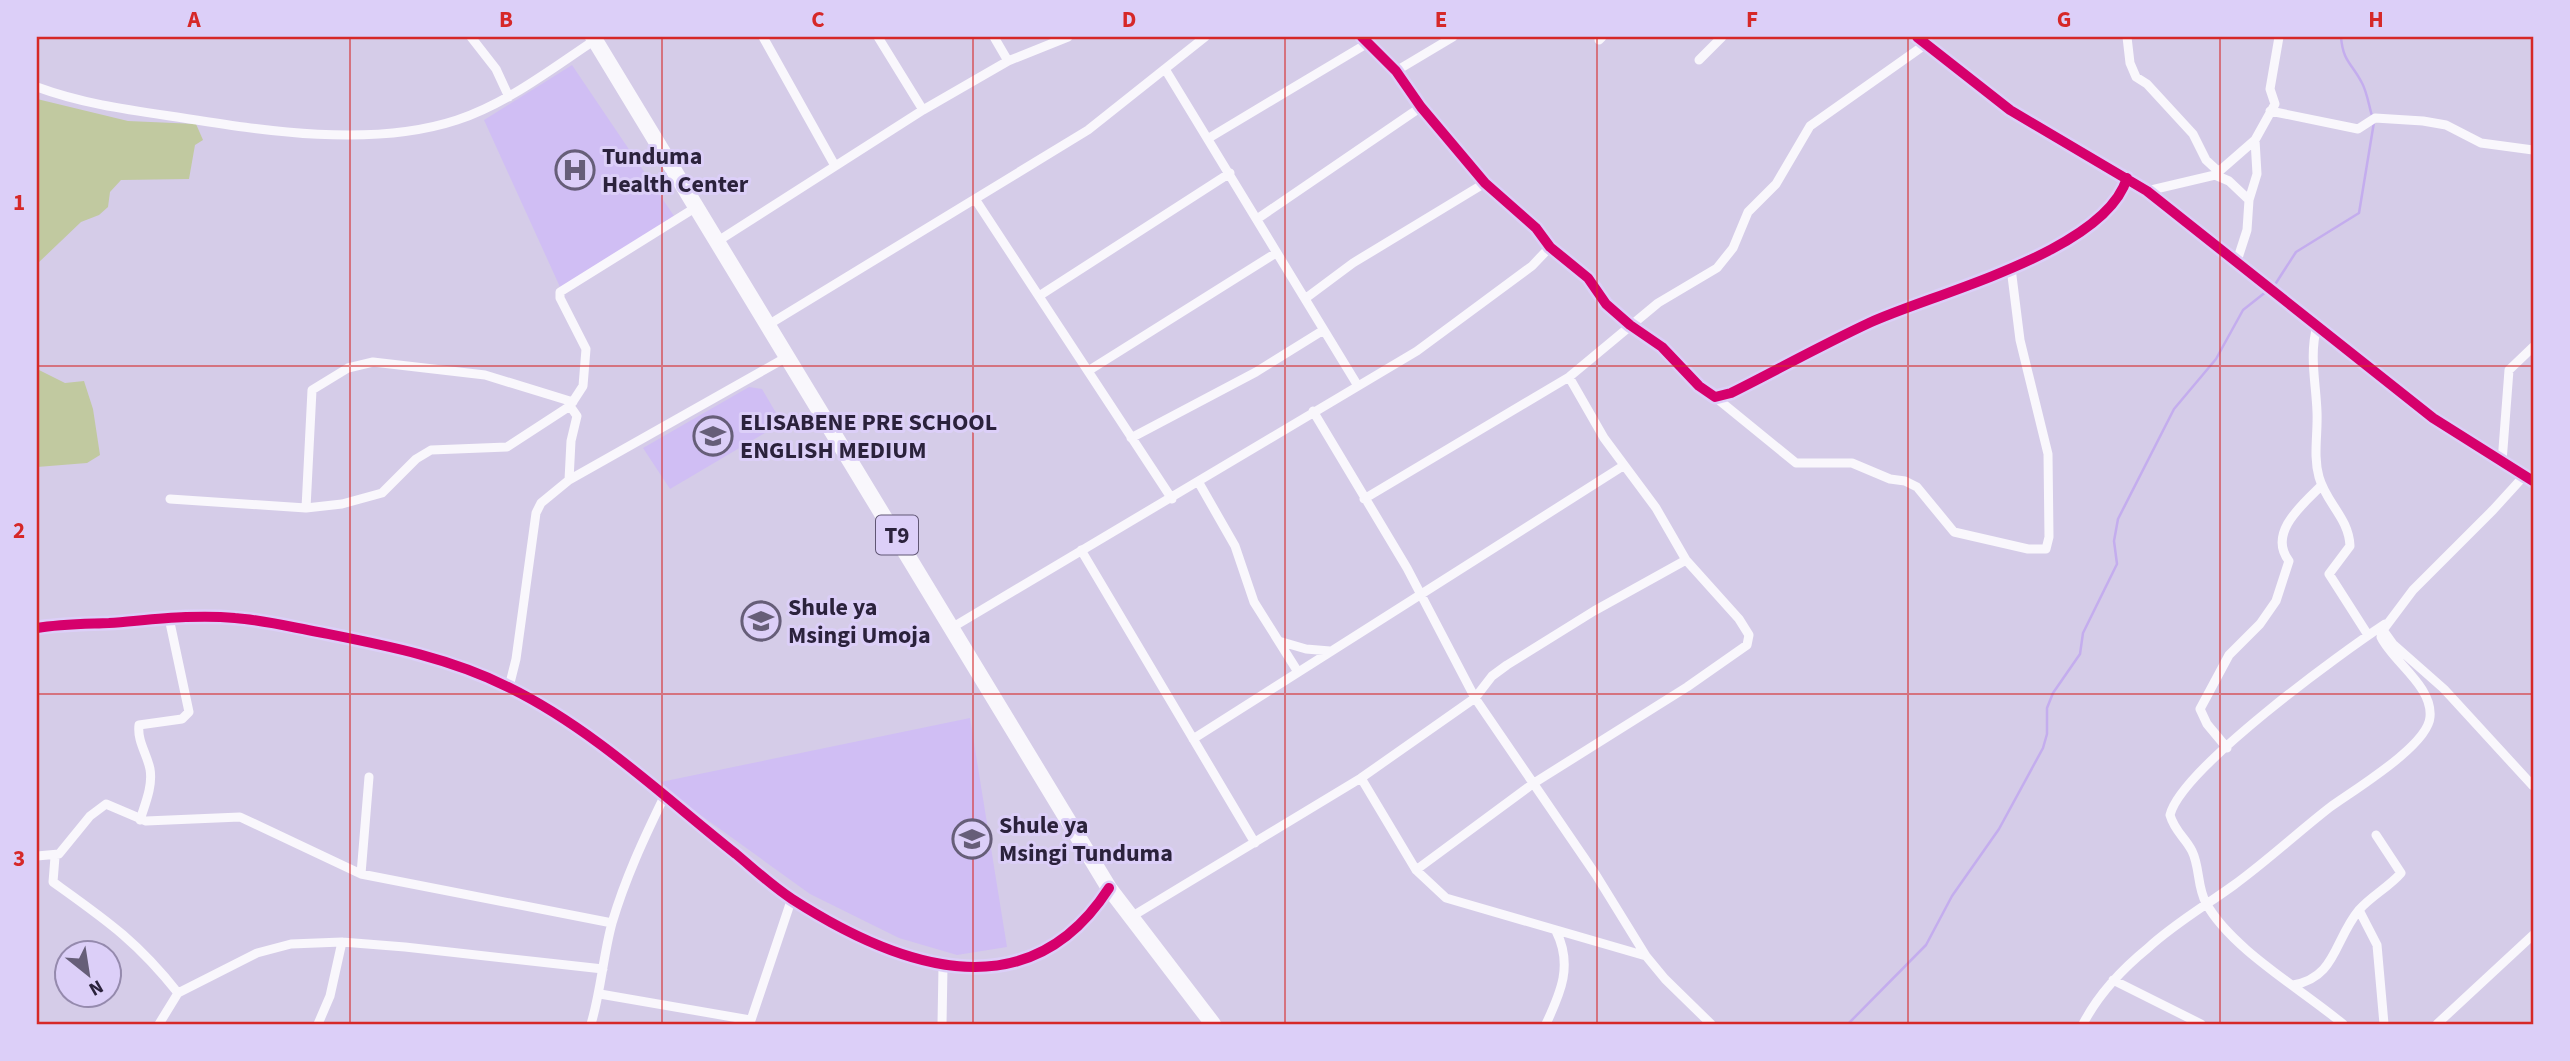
<svg xmlns="http://www.w3.org/2000/svg" width="2570" height="1061" font-family="'Source Sans 3',sans-serif">
	<rect width="100%" height="100%" fill="#d5cce8"/>
	<path fill="#d0bef4" d="M572,65l104,154 -116,68 -76,-167z
		M749,387l13,2 20,34 -112,66 -27,-41z
		M970,718l37,229 -50,8 -58,-17 -89,-44 -154,-111z"/>
	<path fill="#c1c9a0" d="M37,99l91,22 68,3 7,16 -8,5 -6,34 -68,1 -11,12 -2,15 -9,8 -18,7 -44,42z
		M37,369l28,14 19,-2 9,28 7,46 -13,8 -50,4z"/>
	<g fill="none" stroke-linecap="round" stroke-linejoin="round">
		<path stroke="#c4adee" stroke-width="2.5" d="M2341,37c2,25 11,26 21,46 5,9 7,23 10,33
			M2276,283l20,-31 63,-39 15,-91
			M1848,1024l78,-79 26,-49 47,-67 44,-81 4,-14v-26l6,-15 27,-39 3,-21 34,-69 -3,-23 4,-22 56,-110 42,-50 27,-49 24,-19"/>
		<path stroke="#f9f7fc" stroke-width="9" d="M471,37l25,32 13,28
			M763,37l71,127
			M878,37l45,73
			M994,37l14,24
			M1362,37l34,34 25,36 64,76 51,45 14,19 38,31 18,26 24,21 32,22 37,39 16,11 16,-4c46,-23 91,-48 138,-70 65,-30 236,-71 258,-145
			M1917,37l93,73 137,81 286,227 100,63
			M2127,37l3,26 6,14 11,7 46,50 13,26 13,12
			M1599,40l3,-3
			M1699,60l23,-23
			M1165,69l193,317
			M1396,71l57,-34
			M37,87c46,17 92,23 140,30 87,14 195,31 280,3 51,-17 94,-51 138,-80
			M2270,111l88,18 17,-11 48,3 23,4 35,18 52,7
			M1209,138l159,-95
			M2216,174l39,-34 20,-36 -5,-15 9,-52
			M2147,191l68,-16 14,6 20,19
			M975,199l197,300
			M1257,219l164,-112
			M718,241l205,-131 85,-49 60,-24
			M2237,261l10,-31 2,-30 8,-26 -2,-34
			M1039,296l191,-123
			M1306,298l47,-35 132,-80
			M768,325l320,-195 117,-93
			M2317,326c-8,29 -1,57 0,86 1,22 -4,44 2,65 7,26 30,41 31,69l-21,28 39,61
			M1088,371l188,-118
			M1715,397l81,66h56l38,16 15,2 12,6 37,45 74,17h18l3,-12 -1,-83 -28,-114 -9,-72
			M1313,411l94,157 68,130 121,177 50,81 19,23 46,45
			M1131,438l125,-66 66,-41
			M2502,462l7,-92 24,-23
			M2524,476l-31,34 -80,80 -30,40 10,14 51,45 89,97
			M569,480l2,-39 6,-25 -7,-10
			M1199,483l36,63 19,56 44,70
			M170,499l136,9 36,-4 40,-11 34,-34 15,-9 76,-3 63,-41 13,-20 3,-37 -26,-51v-6l138,-86
			M1364,499l205,-122 89,-74 59,-35 16,-20 15,-36 28,-28 34,-58 116,-82
			M306,508l6,-118 36,-22 25,-6 112,13 88,27
			M1081,550l174,293
			M953,627l464,-276 115,-85 18,-19
			M1282,642l24,7 24,2
			M509,687l7,-28 20,-146 5,-10 28,-23 218,-123
			M1193,739l430,-273
			M2227,748l-20,-24 -7,-15 29,-54 31,-31 16,-23 13,-40c-22,-28 14,-57 33,-76
			M1361,778l114,-80 17,-22 15,-11 87,-54 92,-51
			M140,820c5,-16 13,-34 10,-51 -3,-15 -13,-28 -11,-44l43,-6 7,-7 -20,-94
			M37,856l22,-2 31,-38 16,-12 40,17 94,-4 121,57 251,49
			M55,857l-2,25c53,38 84,59 125,111
			M1416,870l118,-87 153,-96 60,-42 2,-10 -10,-16 -53,-59 -30,-52 -52,-70 -35,-61
			M361,874l8,-97
			M2359,910l18,35 7,79
			M1131,917l230,-139 55,92 30,28 200,58
			M2113,980l88,44
			M2293,985c43,-7 41,-45 66,-75 12,-14 30,-23 42,-37l-25,-38
			M600,994l150,26
			M750,1023l42,-125
			M159,1024l19,-31 79,-40 34,-9 51,-2 63,5 198,22
			M318,1024l12,-28 12,-54
			M591,1024c10,-33 12,-68 21,-101 13,-44 32,-85 52,-126
			M942,1024l1,-57
			M1546,1024c15,-32 27,-59 10,-93
			M2083,1024c16,-31 38,-54 65,-76 26,-24 57,-42 86,-63 33,-24 63,-52 95,-77 23,-17 99,-62 101,-91 3,-31 -37,-55 -49,-80l2,-7
			M2343,1024c-40,-34 -112,-75 -137,-121 -9,-16 -6,-36 -14,-52 -7,-14 -17,-19 -22,-36 11,-46 171,-162 215,-191
			M2437,1024l96,-89"/>
		<path stroke="#f9f7fc" stroke-width="10" d="M37,628c23,-4 48,-4 72,-5 41,-3 84,-9 126,-5 28,2 56,9 83,14 65,13 130,25 190,55 84,41 155,109 228,167 18,15 36,32 56,45 104,67 235,116 317,-11"/>
		<path stroke="#f9f7fc" stroke-width="16" d="M593,37l516,851 104,136"/>
		<g stroke="#dccff8" stroke-width="15">
			<path id="cycleway" d="M1362,37l34,34 25,36 64,76 51,45 14,19 38,31 18,26 24,21 32,22 37,39 16,11 16,-4c46,-23 91,-48 138,-70 65,-30 236,-71 258,-145
				M1917,37l93,73 137,81 286,227 100,63
				M37,628c23,-4 48,-4 72,-5 41,-3 84,-9 126,-5 28,2 56,9 83,14 65,13 130,25 190,55 84,41 155,109 228,167 18,15 36,32 56,45 104,67 235,116 317,-11"/>
		</g>
		<use href="#cycleway" stroke="#d6006c" stroke-width="10"/>
	</g>
	<path fill="none" stroke="#d62828" stroke-width="2" stroke-opacity="0.55" d="M350,37v987M662,37v987M973,37v987M1285,37v987M1597,37v987M1908,37v987M2220,37v987M37,366h2496M37,694h2496"/>
	<defs>
		<g id="hospital-ring" transform="scale(2.0125)"><circle r="9.5" fill="#dccff8" stroke="#665e78" stroke-width="1.5"/><path d="M-5-5h3v3.5h4V-5h3V5h-3V1.5h-4V5h-3Z" fill="#665e78"/></g>
		<g id="school-ring" transform="scale(2.0125)"><circle r="9.5" fill="#dccff8" stroke="#665e78" stroke-width="1.5"/><path d="M0-5L7-2L0 1L-7-2ZM-4 1L0 2.5L4 1V4Q0 6-4 4Z" fill="#665e78"/></g>
	</defs>
	<g fill-rule="evenodd">
		<use href="#hospital-ring" x="575" y="170"/>
		<use href="#school-ring" x="713" y="436"/>
		<use href="#school-ring" x="761" y="621"/>
		<use href="#school-ring" x="972" y="839"/>
	</g>
	<g text-anchor="middle" dominant-baseline="central" stroke-width="6" stroke-linejoin="round" paint-order="stroke">
		<rect fill="#dccff8" stroke="#605674" stroke-width="2" x="876" y="515.5" width="42" height="39" rx="5"/>
		<g font-size="23" font-weight="bold" fill="#2b223c">
			<text x="897" y="535">T9</text>
		</g>
		<g font-size="24" font-weight="bold" fill="#2b223c" stroke="#dccff8" text-anchor="start">
			<text x="602" y="156">Tunduma<tspan x="602" dy="28">Health Center</tspan></text>
			<text x="740" y="422">ELISABENE PRE SCHOOL<tspan x="740" dy="28">ENGLISH MEDIUM</tspan></text>
			<text x="788" y="607">Shule ya<tspan x="788" dy="28">Msingi Umoja</tspan></text>
			<text x="999" y="825">Shule ya<tspan x="999" dy="28">Msingi Tunduma</tspan></text>
		</g>
	</g>
	<rect width="2570" height="1061" fill="none" stroke="#dccff8" stroke-width="77"/>
	<g transform="translate(88 974) rotate(150)"><circle r="33" fill="#dccff8" stroke="#958aad" stroke-width="2"/>
	<path d="M0-5L12 26L0 18L-12 26Z" fill="#665e78"/>
	<text y="-10" font-size="19" font-weight="bold" text-anchor="middle" fill="#2b223c">N</text>
	</g>
	<rect x="38" y="38" width="2494" height="985" fill="none" stroke="#d62828" stroke-width="2.5"/>
	<g font-size="23" text-anchor="middle" font-weight="bold" fill="#d62828">
		<text x="194" y="27">A</text>
		<text x="506" y="27">B</text>
		<text x="818" y="27">C</text>
		<text x="1129" y="27">D</text>
		<text x="1441" y="27">E</text>
		<text x="1752" y="27">F</text>
		<text x="2064" y="27">G</text>
		<text x="2376" y="27">H</text>
		<text x="19" y="210">1</text>
		<text x="19" y="538">2</text>
		<text x="19" y="866">3</text>
	</g>
</svg>
